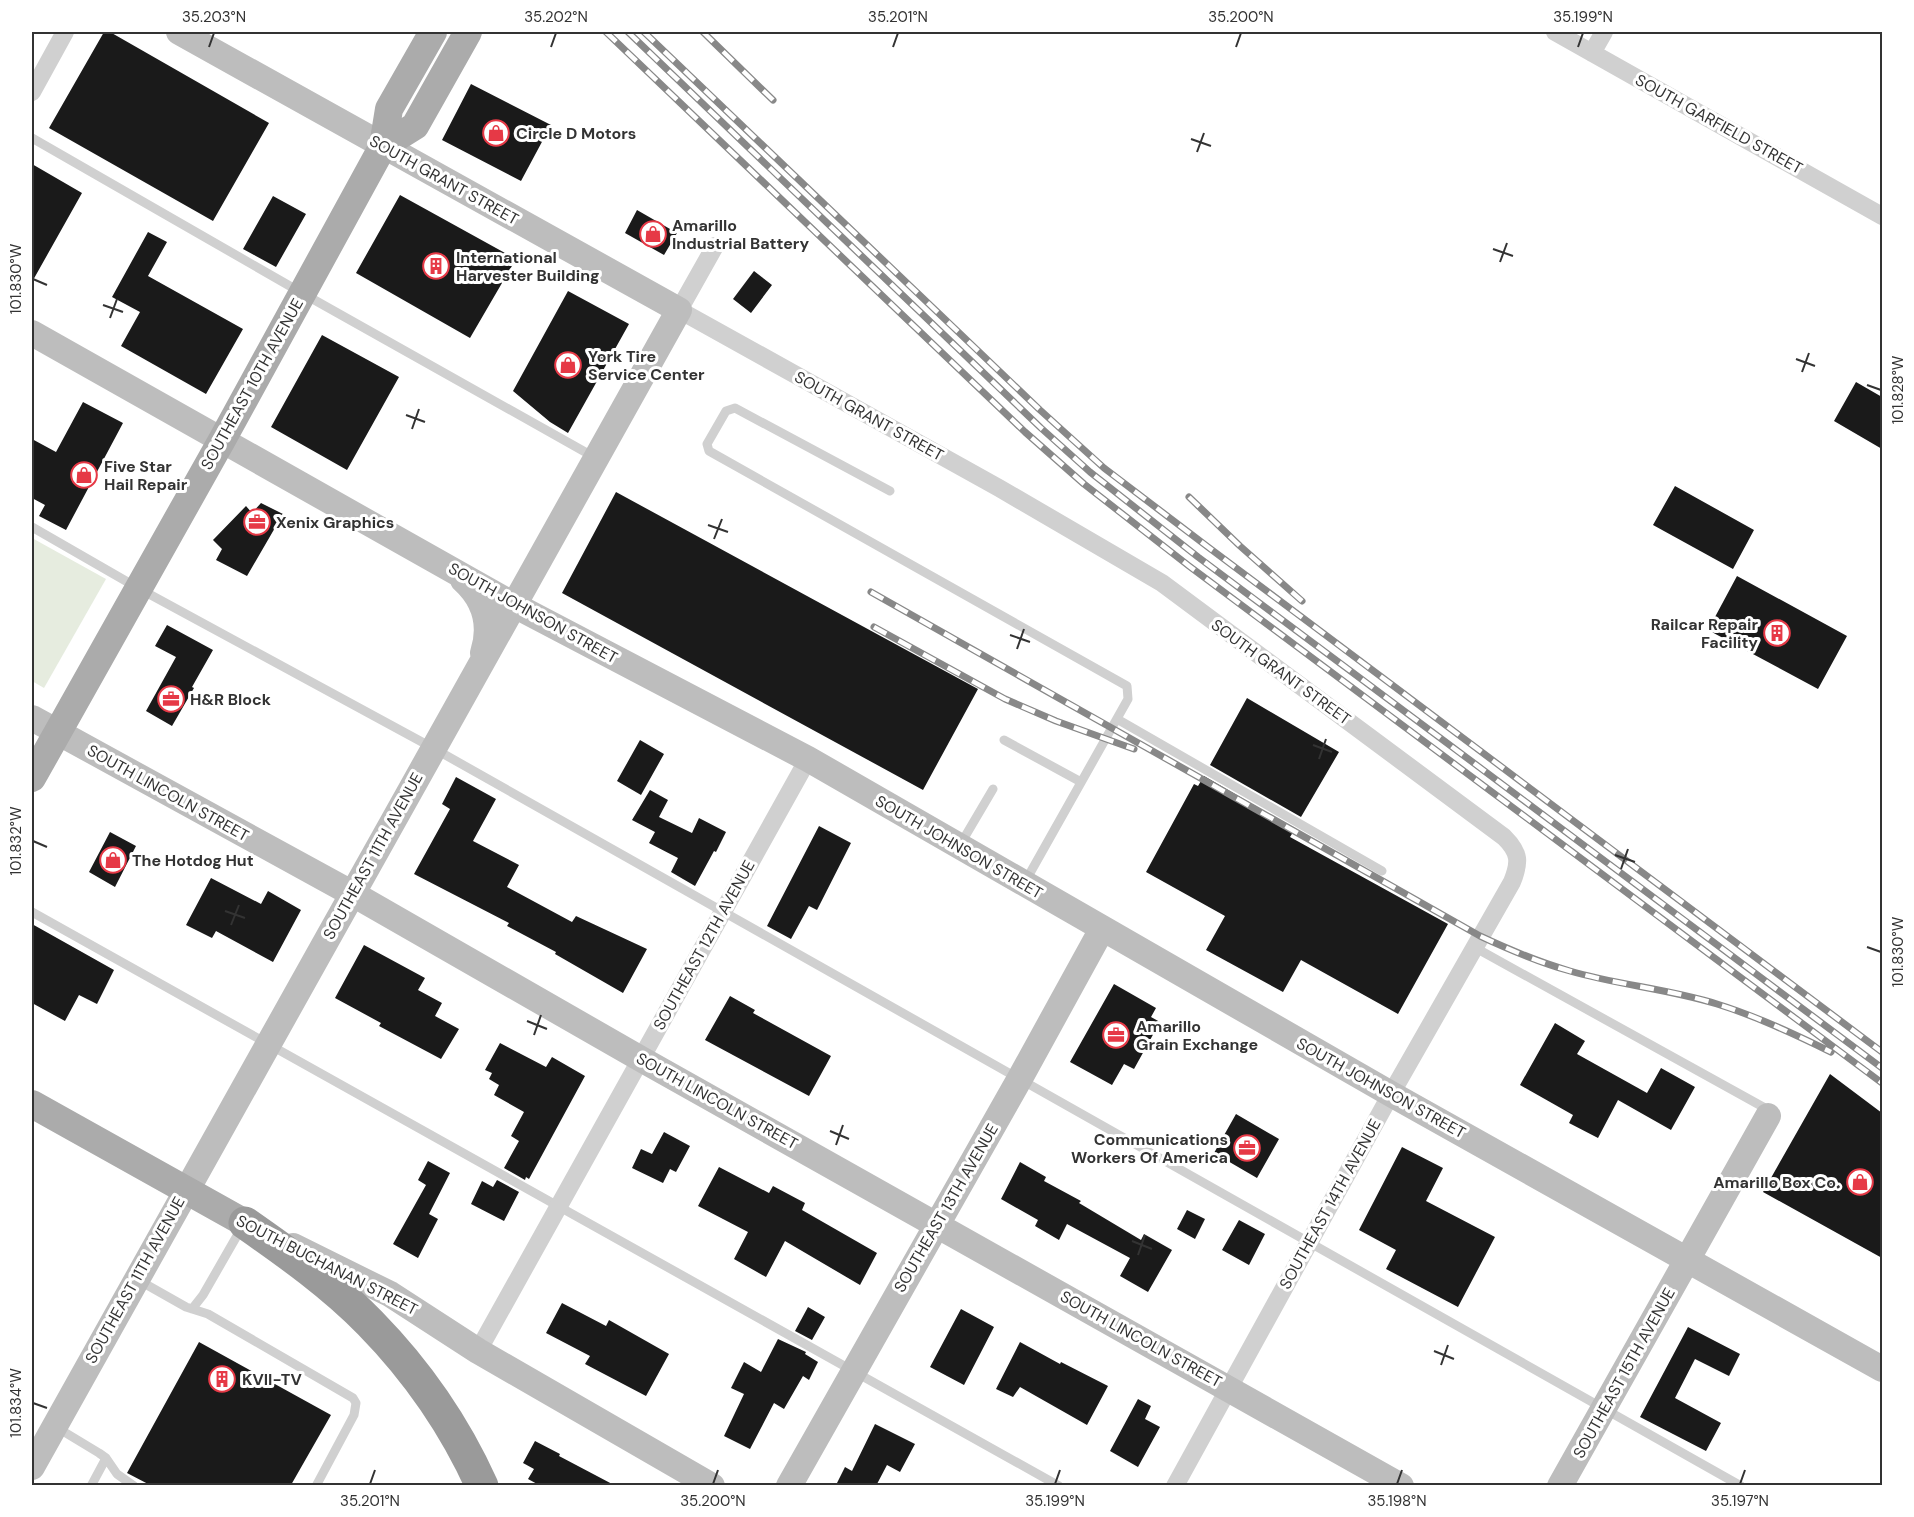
<svg xmlns="http://www.w3.org/2000/svg" width="1914" height="1517" font-family="'DM Sans',sans-serif">
	<rect width="100%" height="100%" fill="#fff"/>
	<path fill="#e6ecdf" d="M32,538l74,41 -62,109 -12,-7z"/>
	<path fill="#1a1a1a" d="M104,32h6l159,91 -56,98 -164,-93z
		M471,84l80,41 -30,56 -79,-41z
		M32,164l50,29 -50,89z
		M400,195l116,64 -46,79 -114,-65z
		M273,196l33,18 -30,53 -33,-18z
		M637,210l40,23 -13,22 -39,-22z
		M148,232l19,10 -19,34 95,53 -37,65 -85,-48 19,-34 -28,-15z
		M754,271l18,14 -21,28 -18,-14z
		M568,291l61,33 -61,109 -18,-11 -37,-31z
		M322,335l77,42 -52,93 -76,-43z
		M1856,382l26,15v52l-48,-28z
		M83,402l40,21 -57,107 -27,-14 6,-11 -13,-7v-59l24,13z
		M1675,486l79,44 -21,39 -80,-44z
		M616,492l362,197 -55,101 -361,-197z
		M261,503l22,11 -36,62 -31,-16 6,-11 -9,-9 33,-34 6,7z
		M1737,576l110,60 -29,53 -110,-59z
		M167,625l46,25 -21,37 2,1 -22,38 -26,-15 30,-54 -21,-11z
		M1247,698l92,54 -38,65 -91,-52z
		M640,740l24,14 -23,41 -24,-14z
		M1204,776l91,53 -5,8 158,87 -50,90 -97,-54 -18,32 -77,-42 19,-34 -79,-44 48,-88 4,2z
		M456,777l40,22 -23,42 46,24 -12,22 65,35 4,-6 71,33 -24,44 -68,-39 1,-2 -49,-26 2,-3 -95,-49 36,-65 -8,-5z
		M650,790l18,10 -9,17 33,16 7,-15 27,14 -10,20 -2,-1 -19,35 -24,-14 7,-14 -29,-15 6,-11 -23,-12z
		M819,826l32,17 -34,67 -8,-4 -18,33 -24,-13z
		M110,832l26,14 -21,41 -26,-15z
		M211,878l50,26 7,-13 33,19 -28,52 -57,-31 -4,7 -26,-13z
		M32,924l82,46 -17,34 -18,-9 -14,26 -33,-18z
		M364,945l61,33 -7,12 24,13 -7,13 24,13 -18,30 -62,-33 2,-3 -46,-25z
		M1114,984l42,24 -5,9 9,5 -26,47 -10,-5 -12,21 -42,-23z
		M730,996l25,14 -2,3 78,43 -22,40 -104,-56z
		M1555,1023l30,18 -8,13 70,39 14,-25 34,19 -24,43 -53,-30 -20,38 -29,-15 4,-8 -53,-30z
		M500,1043l46,24 6,-10 33,19 -56,103 -3,-2 -1,3 -21,-12 15,-27 -8,-5 13,-24 -30,-17 5,-10 -10,-6 3,-6 -7,-3z
		M1830,1074l52,39v145l-119,-66z
		M1236,1114l43,25 -22,39 -43,-25z
		M664,1132l26,14 -14,26 -6,-3 -7,14 -31,-15 9,-19 11,5z
		M1402,1147l41,21 -17,33 69,36 -37,70 -72,-38 10,-19 -37,-20z
		M428,1161l22,12 -21,41 9,5 -20,39 -25,-14 33,-59 -8,-5z
		M1020,1162l26,15 -2,4 37,20 -2,2 62,37 3,-6 28,16 -24,42 -28,-16 10,-18 -63,-34 -8,16 -24,-14 3,-6 -37,-21z
		M719,1167l50,26 4,-7 32,17 -3,7 75,43 -17,32 -75,-44 -19,36 -32,-18 14,-27 -50,-26z
		M497,1180l22,12 -15,29 -33,-17 11,-23 11,6z
		M1187,1210l18,9 -10,20 -18,-10z
		M1239,1220l26,14 -16,31 -27,-15z
		M562,1303l44,23 3,-6 60,34 -23,42 -61,-32 5,-8 -44,-23z
		M808,1307l17,10 -13,23 -17,-9z
		M961,1309l33,18 -30,58 -34,-18z
		M1688,1327l52,27 -11,22 -34,-17 -20,39 46,25 -15,28 -66,-34z
		M778,1339l28,13 -1,2 13,8 -9,18 -6,-4 -19,33 -10,-6 -24,46 -26,-13 20,-42 -13,-6 13,-26 17,10z
		M199,1342l132,73 -40,70h-141l-23,-12z
		M1020,1342l40,22 1,-2 47,24 -21,39 -67,-38 -7,10 -17,-8z
		M1138,1399l13,7 -6,13 15,8 -22,40 -28,-16z
		M875,1424l40,20 -15,28 -13,-7 -10,19 3,1h-44l9,-18 7,4z
		M535,1441l25,13 -1,2 55,29h-75l-11,-6 6,-10 -11,-6z"/>
	<g fill="none" stroke-linecap="round" stroke-linejoin="round">
		<path stroke="#d0d0d0" stroke-width="9" d="M32,138l270,155 292,164
			M890,491l-155,-83 -9,3 -19,33 2,7 418,235 1,13 -103,183
			M32,527l106,61 295,160 1308,738
			M1117,719l265,152
			M1004,740l77,42
			M960,845l33,-56
			M32,912l1027,574
			M1474,947l291,161 3,7
			M140,1281l46,26 22,7 145,84 3,5 -2,12 -38,71
			M192,1309l11,-14 39,-68
			M56,1427l43,26 7,5 11,16 17,12
			M91,1486l15,-28"/>
		<path stroke="#d0d0d0" stroke-width="18" d="M1555,32l327,184
			M1592,53l12,-21
			M32,92l33,-60
			M715,246l-36,64 320,178 163,95 342,254c16,16 16,25 8,45l-121,212 -216,392
			M478,1351l330,-592"/>
		<path stroke="#bdbdbd" stroke-width="26" d="M32,333l482,272 294,154 583,335 491,275
			M463,580c22,20 29,45 20,73
			M32,718l321,176 288,165 760,427
			M293,1246l97,48 88,57 234,135
			M32,1467l647,-1157 -500,-278
			M789,1486l230,-406 83,-151
			M1560,1486l208,-370"/>
		<path stroke="#ababab" stroke-width="28" d="M383,146l32,-20 53,-94
			M32,778l190,-338 161,-294 6,-37 44,-77
			M32,1104l213,119"/>
		<path stroke="#9a9a9a" stroke-width="33" d="M245,1223c43,30 88,62 125,100 46,47 85,103 112,163"/>
		<g stroke="#888" stroke-width="7">
			<path id="rail" d="M606,32l419,400 59,52 105,82 693,517
				M628,32l413,396 49,44 108,85 684,511
				M644,32l396,378 64,58 104,79 674,505
				M703,32l70,68
				M1189,497l51,49 62,55
				M871,592l609,344c30,14 58,26 90,35 48,14 99,18 147,33 39,12 77,30 114,48
				M874,627l131,72 51,22 78,28"/>
		</g>
		<use href="#rail" stroke="#fff" stroke-width="4.5" stroke-dasharray="14" stroke-linecap="butt"/>
	</g>
	<path fill="none" stroke="#333" stroke-width="2" d="M209,47l5,-14M551,47l5,-14M893,47l5,-14M1236,47l5,-14M1578,47l5,-14M1191,139l20,7M1197,152l7,-19M1493,249l20,7M1500,262l7,-19M33,279l14,6M103,305l20,7M110,318l7,-19M1796,359l19,7M1802,372l7,-19M1867,385l14,5M406,415l19,7M412,429l7,-20M708,525l20,7M714,539l8,-20M1010,635l20,7M1017,649l7,-20M1313,745l19,7M1319,759l7,-20M33,841l14,6M1615,855l20,7M1621,869l7,-20M225,911l20,7M231,925l8,-20M1867,947l14,5M527,1021l20,8M534,1035l7,-20M830,1131l19,8M836,1145l7,-20M1132,1241l20,8M1138,1255l7,-20M1434,1351l20,8M1441,1365l7,-20M33,1403l14,5M370,1484l5,-14M713,1484l5,-14M1055,1484l5,-14M1397,1484l5,-14M1740,1484l5,-14"/>
	<defs>
		<g id="shop-ring" transform="scale(1.35)"><circle r="9.5" fill="#fff" stroke="#e63946" stroke-width="1.5"/><path d="M-5-2.5h2.3a2.7 3.5 0 0 1 5.4 0H5L5.5 6h-11ZM-1.5-2.5h3a1.5 2.3 0 0 0-3 0Z" fill="#e63946"/></g>
		<g id="building-ring" transform="scale(1.35)"><circle r="9.5" fill="#fff" stroke="#e63946" stroke-width="1.5"/><path d="M-4-6H4V6H1V3H-1V6H-4ZM-2.5-4.3h1.7v1.8h-1.7ZM.8-4.3h1.7v1.8H.8ZM-2.5-1h1.7V.8h-1.7ZM.8-1h1.7V.8H.8Z" fill="#e63946"/></g>
		<g id="office-ring" transform="scale(1.35)"><circle r="9.5" fill="#fff" stroke="#e63946" stroke-width="1.5"/><path d="M-6-3h4V-5.5h4V-3h4V5H-6ZM-1-4.5V-3h2v-1.5ZM-6 0V1H6V0Z" fill="#e63946"/></g>
	</defs>
	<g fill-rule="evenodd">
		<use href="#shop-ring" x="496" y="133"/>
		<use href="#shop-ring" x="653" y="234"/>
		<use href="#building-ring" x="436" y="266"/>
		<use href="#shop-ring" x="568" y="365"/>
		<use href="#shop-ring" x="84" y="475"/>
		<use href="#office-ring" x="257" y="522"/>
		<use href="#building-ring" x="1777" y="633"/>
		<use href="#office-ring" x="171" y="699"/>
		<use href="#shop-ring" x="113" y="860"/>
		<use href="#office-ring" x="1116" y="1035"/>
		<use href="#office-ring" x="1247" y="1148"/>
		<use href="#shop-ring" x="1860" y="1182"/>
		<use href="#building-ring" x="222" y="1379"/>
	</g>
	<g text-anchor="middle" dominant-baseline="central" stroke-width="6" stroke-linejoin="round" paint-order="stroke">
		<g font-size="16" fill="#333" stroke="#fff">
			<text transform="translate(1719 124) rotate(29)">SOUTH GARFIELD STREET</text>
			<text transform="translate(444 180) rotate(29)">SOUTH GRANT STREET</text>
			<text transform="translate(252 384) rotate(-61)">SOUTHEAST 10TH AVENUE</text>
			<text transform="translate(869 416) rotate(29)">SOUTH GRANT STREET</text>
			<text transform="translate(533 613) rotate(29)">SOUTH JOHNSON STREET</text>
			<text transform="translate(1281 672) rotate(36)">SOUTH GRANT STREET</text>
			<text transform="translate(168 793) rotate(29)">SOUTH LINCOLN STREET</text>
			<text transform="translate(959 847) rotate(30)">SOUTH JOHNSON STREET</text>
			<text transform="translate(373 856) rotate(-61)">SOUTHEAST 11TH AVENUE</text>
			<text transform="translate(704 945) rotate(-61)">SOUTHEAST 12TH AVENUE</text>
			<text transform="translate(1381 1088) rotate(29)">SOUTH JOHNSON STREET</text>
			<text transform="translate(717 1101) rotate(29)">SOUTH LINCOLN STREET</text>
			<text transform="translate(1330 1204) rotate(-61)">SOUTHEAST 14TH AVENUE</text>
			<text transform="translate(946 1208) rotate(-60)">SOUTHEAST 13TH AVENUE</text>
			<text transform="translate(327 1265) rotate(27)">SOUTH BUCHANAN STREET</text>
			<text transform="translate(135 1280) rotate(-61)">SOUTHEAST 11TH AVENUE</text>
			<text transform="translate(1141 1339) rotate(29)">SOUTH LINCOLN STREET</text>
			<text transform="translate(1624 1373) rotate(-61)">SOUTHEAST 15TH AVENUE</text>
		</g>
		<g font-size="16" font-weight="bold" fill="#333" stroke="#fff" text-anchor="start">
			<text x="516" y="133">Circle D Motors</text>
			<text x="672" y="225">Amarillo<tspan x="672" dy="18">Industrial Battery</tspan></text>
			<text x="456" y="257">International<tspan x="456" dy="18">Harvester Building</tspan></text>
			<text x="588" y="356">York Tire<tspan x="588" dy="18">Service Center</tspan></text>
			<text x="104" y="466">Five Star<tspan x="104" dy="18">Hail Repair</tspan></text>
			<text x="276" y="522">Xenix Graphics</text>
			<text x="1758" y="624" text-anchor="end">Railcar Repair<tspan x="1758" dy="18">Facility</tspan></text>
			<text x="190" y="699">H&amp;R Block</text>
			<text x="132" y="860">The Hotdog Hut</text>
			<text x="1136" y="1026">Amarillo<tspan x="1136" dy="18">Grain Exchange</tspan></text>
			<text x="1228" y="1139" text-anchor="end">Communications<tspan x="1228" dy="18">Workers Of America</tspan></text>
			<text x="1840" y="1182" text-anchor="end">Amarillo Box Co.</text>
			<text x="242" y="1379">KVII-TV</text>
		</g>
	</g>
	<rect width="1914" height="1517" fill="none" stroke="#ffffff" stroke-width="66"/>
	<rect x="33" y="33" width="1848" height="1451" fill="none" stroke="#333" stroke-width="2"/>
	<g font-size="15" text-anchor="middle" fill="#333">
		<text x="214" y="22">35.203°N</text>
		<text x="556" y="22">35.202°N</text>
		<text x="898" y="22">35.201°N</text>
		<text x="1241" y="22">35.200°N</text>
		<text x="1583" y="22">35.199°N</text>
		<text transform="translate(16 279) rotate(-90)" y="5">101.830°W</text>
		<text transform="translate(1898 390) rotate(-90)" y="5">101.828°W</text>
		<text transform="translate(16 841) rotate(-90)" y="5">101.832°W</text>
		<text transform="translate(1898 952) rotate(-90)" y="5">101.830°W</text>
		<text transform="translate(16 1403) rotate(-90)" y="5">101.834°W</text>
		<text x="370" y="1506">35.201°N</text>
		<text x="713" y="1506">35.200°N</text>
		<text x="1055" y="1506">35.199°N</text>
		<text x="1397" y="1506">35.198°N</text>
		<text x="1740" y="1506">35.197°N</text>
	</g>
</svg>
